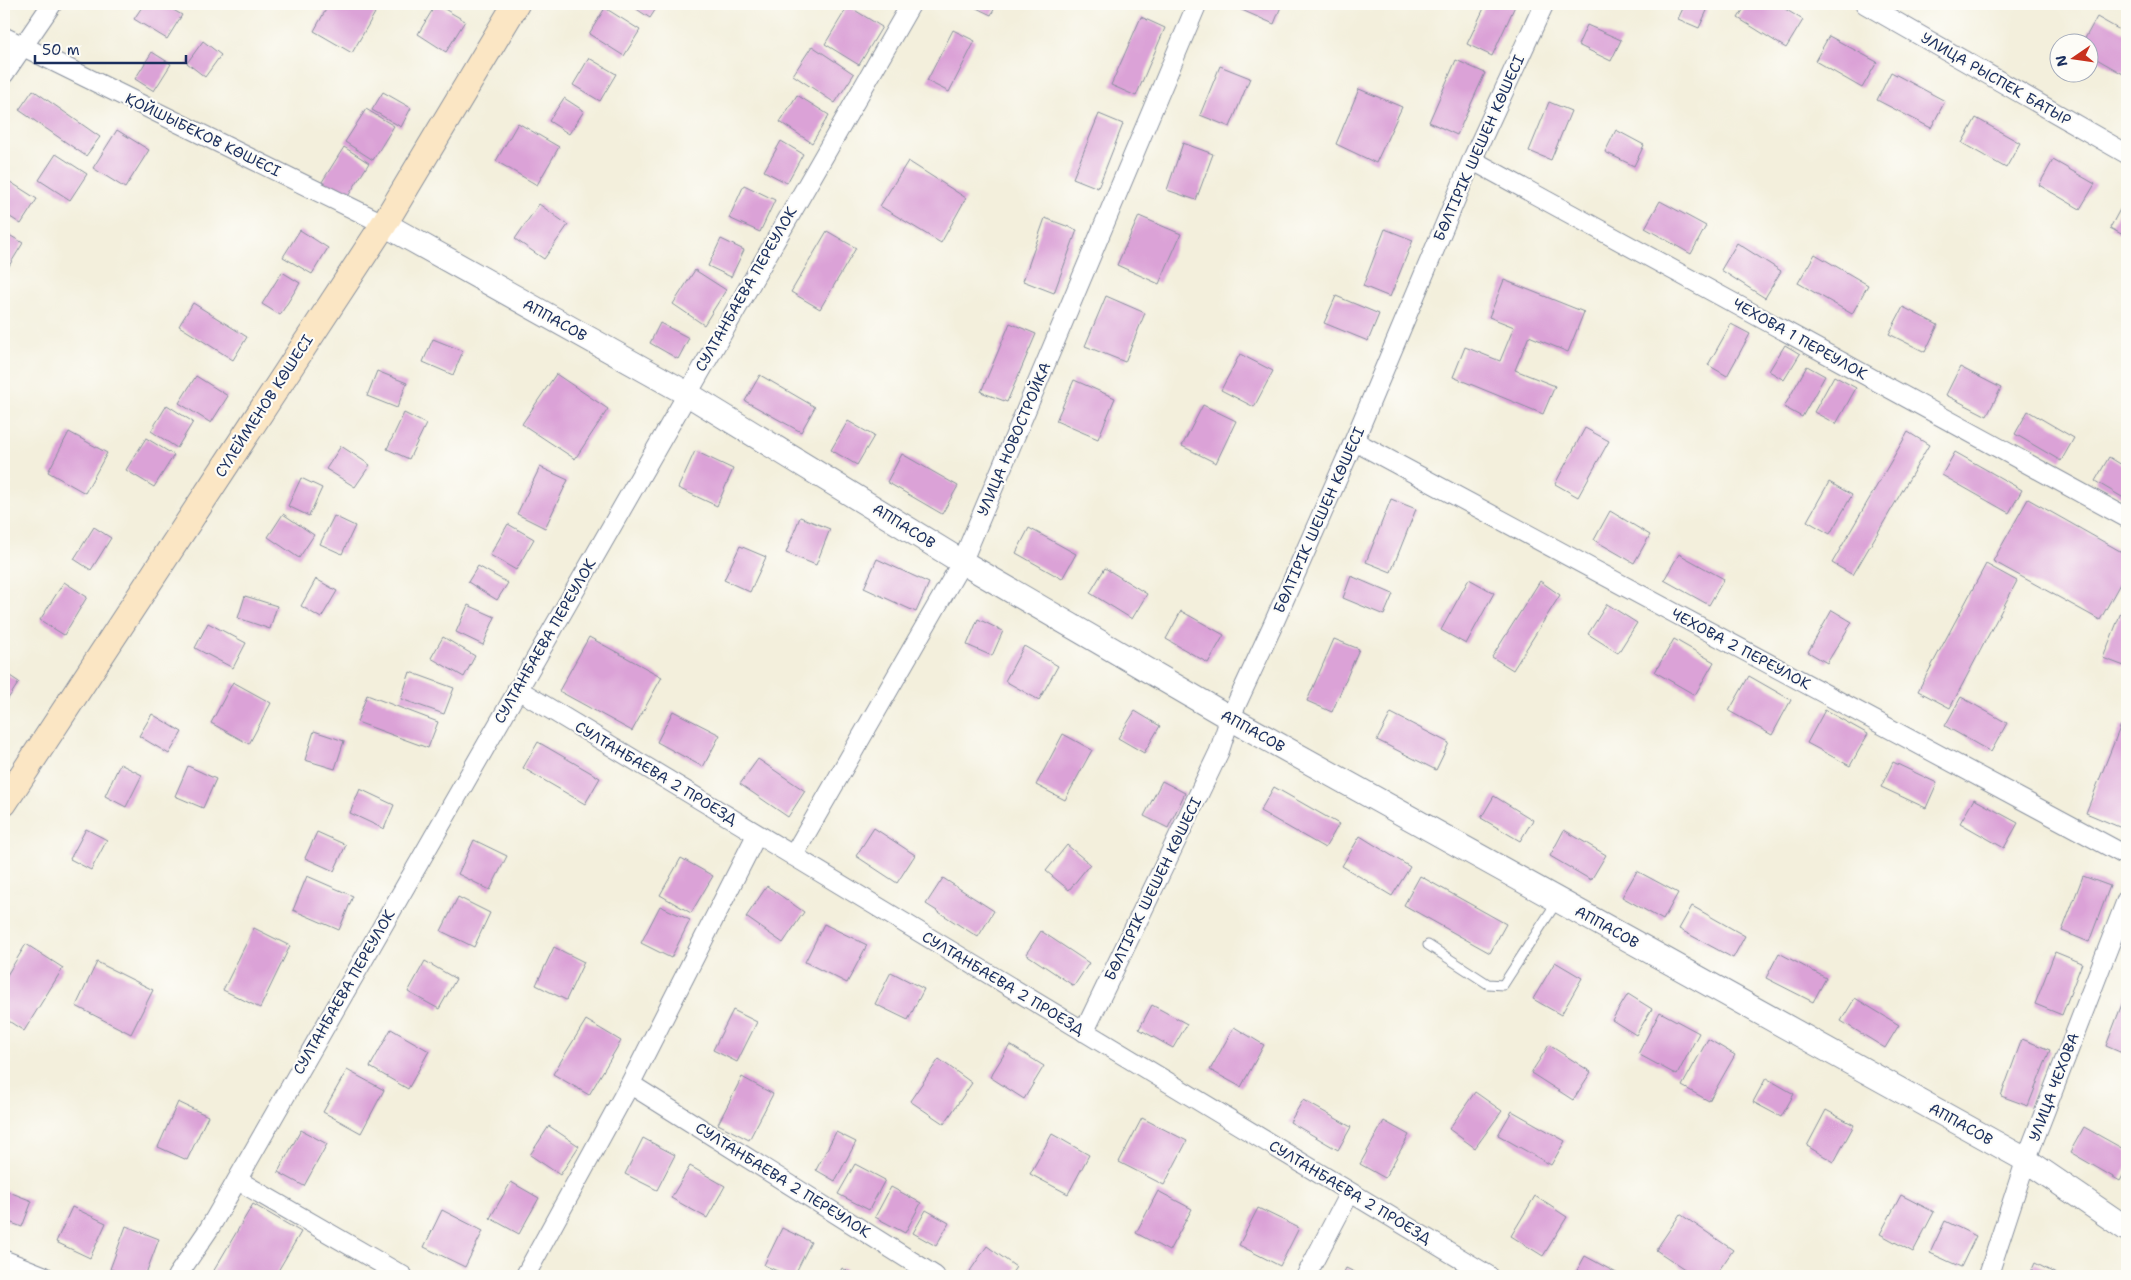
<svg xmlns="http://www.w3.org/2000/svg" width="2131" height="1280" font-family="'Shantell Sans',sans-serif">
	<rect width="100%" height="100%" fill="#fdfcf7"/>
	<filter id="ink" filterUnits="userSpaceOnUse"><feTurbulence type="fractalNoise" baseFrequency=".02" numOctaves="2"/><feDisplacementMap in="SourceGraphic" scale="10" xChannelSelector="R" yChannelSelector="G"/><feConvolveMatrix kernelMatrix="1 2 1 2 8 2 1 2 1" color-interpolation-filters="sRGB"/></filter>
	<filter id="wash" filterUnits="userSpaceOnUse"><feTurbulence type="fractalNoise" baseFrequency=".0096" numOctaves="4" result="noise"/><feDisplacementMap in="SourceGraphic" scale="20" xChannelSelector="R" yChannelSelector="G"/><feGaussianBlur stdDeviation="1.12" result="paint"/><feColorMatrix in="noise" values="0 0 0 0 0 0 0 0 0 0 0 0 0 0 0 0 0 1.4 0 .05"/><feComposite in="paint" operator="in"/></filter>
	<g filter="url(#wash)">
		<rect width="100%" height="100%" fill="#f3efdc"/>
		<g id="blocks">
			<path fill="#dba2d7" d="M144,4h19l19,11 -15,24 -33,-20z
				M329,4h30l16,9 -23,40 -38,-22z
				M436,4l29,17 -19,31 -28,-18z
				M629,4h30l-9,14z
				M968,4h29l-6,11z
				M1228,4h54l-8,20z
				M1486,4h24l5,2 -23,50 -25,-12z
				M1685,4h25l-11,24 -21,-9z
				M1747,4h30l26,16 -17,28 -48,-30z
				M848,6l34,21 -23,38 -34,-21z
				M605,8l35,22 -16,26 -35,-22z
				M1141,17l24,11 -29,68 -25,-11z
				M2097,17l30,17v32l-4,8 -35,-20v-12h-5z
				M1587,25l34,15 -10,21 -33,-16z
				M953,30l22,11 -26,51 -22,-11z
				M1829,36l48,26 -15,26 -47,-27z
				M203,41l18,14 -16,22 -18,-14z
				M812,46l42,28 -19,29 -42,-28z
				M152,52l19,12 -17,27 -19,-12z
				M589,58l27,16 -16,27 -27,-16z
				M1456,60l29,13 -28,62 -28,-13z
				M1220,66l30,12 -20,49 -30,-12z
				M1891,72l54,29 -14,27 -54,-28z
				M1359,89l43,18 -26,56 -40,-19z
				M33,90l67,47 -14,19 -67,-46z
				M383,92l28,16 -10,19 -29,-17z
				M797,95l32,20 -17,28 -32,-21z
				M564,98l20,13 -15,23 -20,-13z
				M1549,102l22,9 -20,49 -22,-9z
				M366,109l28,17 -21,34 -28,-18z
				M1099,114l24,10 -25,64 -25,-10z
				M1976,118l44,25 -14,25 -44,-25z
				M518,123l41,24 -22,38 -41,-24z
				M117,130l32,20 -24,38 -32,-20z
				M1616,130l28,15 -10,21 -29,-14z
				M781,141l22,13 -16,29 -23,-12z
				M1183,143l30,11 -17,46 -29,-10z
				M344,147l25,16 -24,38 -25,-16z
				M56,154l31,20 -17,26 -31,-20z
				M2053,160l42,24 -15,25 -41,-24z
				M908,161l58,37 -25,45 -61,-37z
				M4,178l33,21 -16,25 -17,-11z
				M744,185l31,15 -15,32 -31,-14z
				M2125,200l2,1v36l-17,-9z
				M1660,201l46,25 -15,28 -46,-26z
				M539,204l29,21 -24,34 -29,-20z
				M1139,216l42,18 -22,50 -42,-19z
				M1045,218l32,12 -23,63 -31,-12z
				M1385,229l28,11 -23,57 -27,-11z
				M300,230l28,18 -16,26 -29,-17z
				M827,231l29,17 -36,61 -29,-17z
				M4,232l19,11 -19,31z
				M721,239l23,11 -13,27 -23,-11z
				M1737,243l44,28 -16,27 -44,-28z
				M1815,254l53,31 -16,29 -54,-31z
				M695,270l31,20 -22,35 -31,-21z
				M282,272l18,11 -20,32 -18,-11z
				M1504,280l80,32 -16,40 -39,-16 -14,34 40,16 -12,28 -90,-37 12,-30 35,14 14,-34 -25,-10z
				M1106,296l39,17 -20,49 -40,-16z
				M1336,296l43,18 -11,27 -44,-18z
				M193,303l54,34 -14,23 -54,-34z
				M1903,307l35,18 -13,27 -36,-18z
				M660,323l29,15 -11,21 -28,-16z
				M1010,323l26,11 -29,68 -26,-10z
				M1731,324l19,10 -23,42 -19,-11z
				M433,339l30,12 -10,24 -30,-13z
				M1785,345l15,9 -16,26 -15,-9z
				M1240,354l33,17 -19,36 -33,-17z
				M1807,366l18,10 -23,41 -18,-10z
				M1960,367l41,21 -14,28 -41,-21z
				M377,371l30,12 -10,25 -30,-12z
				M556,374l52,35 -33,50 -53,-35z
				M760,375l55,32 -14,25 -56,-31z
				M196,376l32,20 -17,27 -32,-20z
				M1834,376l22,12 -20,36 -22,-12z
				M1074,380l41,18 -17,41 -42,-18z
				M167,405l26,17 -16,26 -26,-17z
				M1203,405l33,16 -20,42 -34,-17z
				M2028,411l46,27 -13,23 -46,-27z
				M404,413l22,11 -17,35 -22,-10z
				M848,421l26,15 -17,29 -26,-15z
				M1585,428l24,13 -31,56 -23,-13z
				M69,432l38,21 -22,40 -37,-21z
				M1908,432l21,13 -76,130 -21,-12z
				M146,438l28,17 -20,32 -28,-17z
				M341,446l29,19 -15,22 -29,-18z
				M695,451l38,18 -16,37 -39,-18z
				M1955,452l67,38 -13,23 -67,-38z
				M902,454l56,32 -16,28 -55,-32z
				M2109,457l18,11v32l-32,-19z
				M540,467l28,13 -23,48 -28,-14z
				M301,478l21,10 -13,28 -21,-10z
				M1829,482l23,13 -22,39 -23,-13z
				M1391,499l25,10 -25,63 -25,-10z
				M2028,499l99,56v16l-27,49 -107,-59z
				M1610,511l40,24 -16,28 -40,-23z
				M283,514l31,21 -15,23 -31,-21z
				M334,516l21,10 -13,28 -22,-10z
				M800,517l30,12 -14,36 -30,-12z
				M508,524l26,15 -18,31 -26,-15z
				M94,527l17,11 -20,32 -17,-11z
				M1029,528l47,26 -14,25 -46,-26z
				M740,546l26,11 -16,35 -26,-12z
				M1679,554l45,25 -15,26 -45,-25z
				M877,559l52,24 -13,29 -52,-24z
				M1986,564l31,17 -67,127 -32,-17z
				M478,566l30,17 -11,17 -29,-18z
				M1105,568l42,26 -15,25 -42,-26z
				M1351,576l42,18 -9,21 -41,-17z
				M316,579l21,12 -16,27 -20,-12z
				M1469,579l25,14 -28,51 -25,-14z
				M1540,581l20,14 -47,75 -21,-13z
				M64,582l23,15 -23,38 -24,-15z
				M245,596l32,10 -7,23 -32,-11z
				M2127,597v70l-24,-9z
				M1607,604l30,19 -19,30 -30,-19z
				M468,605l27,12 -12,28 -27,-13z
				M1832,610l20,12 -25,41 -19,-11z
				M1181,611l43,24 -16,28 -42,-24z
				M978,619l25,12 -11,25 -25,-11z
				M208,623l38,20 -13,25 -38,-20z
				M443,637l32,19 -11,21 -33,-19z
				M589,637l73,40 -30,54 -73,-40z
				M1334,639l25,10 -27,63 -25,-11z
				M1674,639l40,23 -19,33 -40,-23z
				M1024,646l34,20 -19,34 -34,-19z
				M4,672l15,10 -15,23z
				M410,672l44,16 -10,26 -43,-15z
				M1749,676l42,24 -19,35 -43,-24z
				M233,682l38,21 -22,41 -38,-21z
				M367,695l71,27 -10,26 -71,-26z
				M1961,697l46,26 -16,29 -46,-26z
				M1825,710l43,24 -18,32 -43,-23z
				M673,711l47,24 -17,32 -46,-25z
				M1135,711l25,15 -16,27 -26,-15z
				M1391,713l58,30 -13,27 -59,-30z
				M152,714l30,18 -13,22 -30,-18z
				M2121,725l6,2v94l-3,8 -38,-16z
				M314,731l30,10 -9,28 -30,-9z
				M1063,734l29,16 -27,50 -29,-15z
				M538,742l62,36 -15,26 -62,-36z
				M758,759l47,32 -17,26 -48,-33z
				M1893,762l44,21 -11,25 -45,-21z
				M120,764l22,11 -16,32 -21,-11z
				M188,766l28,13 -13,29 -28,-12z
				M1162,781l23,12 -17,35 -24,-12z
				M1274,787l65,37 -14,24 -65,-37z
				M360,789l34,16 -10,24 -34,-16z
				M1494,796l39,24 -13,21 -39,-23z
				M1974,799l44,24 -14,25 -44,-25z
				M874,828l41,27 -18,28 -41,-27z
				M86,829l21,11 -16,30 -21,-11z
				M1564,830l42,25 -15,25 -41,-24z
				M317,832l29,13 -12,26 -29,-13z
				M1360,836l50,31 -18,29 -50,-30z
				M474,840l33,16 -17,34 -32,-16z
				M1067,845l23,19 -21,26 -23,-19z
				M681,858l32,18 -22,37 -31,-18z
				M1637,871l41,22 -15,27 -41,-23z
				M307,876l46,20 -14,34 -46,-20z
				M1420,876l86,48 -16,29 -86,-48z
				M2083,876l27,10 -21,56 -27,-11z
				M943,878l51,33 -16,26 -52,-33z
				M767,886l37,26 -21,31 -37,-26z
				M458,897l32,16 -16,34 -33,-16z
				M660,906l30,14 -19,38 -30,-15z
				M1692,906l53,30 -12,22 -54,-29z
				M824,924l43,21 -20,38 -42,-21z
				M254,928l36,18 -30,62 -37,-18z
				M1041,931l48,32 -15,23 -48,-32z
				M26,944l37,24 -39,63 -20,-13v-38z
				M554,947l30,15 -18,38 -30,-15z
				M2055,952l27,11 -20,52 -27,-11z
				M1779,953l47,25 -13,24 -47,-24z
				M425,961l31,18 -17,30 -31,-17z
				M97,962l56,28 -22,44 -55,-28z
				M1555,962l27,16 -21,37 -28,-16z
				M891,972l33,17 -16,31 -33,-16z
				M2127,991v64l-21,-9z
				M1628,994l24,15 -16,26 -24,-15z
				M1855,998l44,27 -14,23 -44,-27z
				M1152,1005l35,19 -14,24 -34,-19z
				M733,1010l24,12 -20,40 -24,-12z
				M1660,1012l39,21 -22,42 -39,-21z
				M586,1020l35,21 -32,54 -36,-21z
				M1234,1027l30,18 -23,42 -31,-17z
				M391,1029l38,22 -21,38 -38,-22z
				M1708,1039l27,16 -26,46 -27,-15z
				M2022,1039l28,11 -22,56 -27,-10z
				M1010,1045l34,21 -20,33 -34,-22z
				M1549,1045l42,27 -18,28 -42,-27z
				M939,1059l33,24 -28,41 -34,-23z
				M347,1070l37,20 -23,43 -38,-21z
				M742,1077l31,17 -24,46 -31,-16z
				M1766,1078l28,16 -13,23 -28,-15z
				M1475,1092l27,19 -27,37 -26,-19z
				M1303,1100l48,27 -13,23 -48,-28z
				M178,1102l30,14 -21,44 -29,-13z
				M1826,1110l28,15 -20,37 -27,-16z
				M1512,1111l53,30 -14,24 -53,-30z
				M1142,1118l45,23 -23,44 -45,-23z
				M1384,1121l25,14 -24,43 -25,-14z
				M549,1126l30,20 -19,29 -30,-20z
				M2084,1127l43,24v17l-7,13 -50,-29z
				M301,1130l26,14 -23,42 -26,-14z
				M836,1132l20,10 -21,39 -19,-11z
				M1052,1134l37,21 -21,39 -38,-20z
				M643,1138l32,17 -18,35 -32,-16z
				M855,1164l30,16 -16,30 -31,-16z
				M690,1166l35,20 -18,32 -36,-20z
				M511,1182l28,16 -20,36 -29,-16z
				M891,1187l30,16 -16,30 -30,-16z
				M4,1190l28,11 -10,26 -18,-7z
				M1158,1191l34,18 -23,42 -33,-18z
				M1901,1195l33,17 -21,40 -33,-18z
				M1535,1196l32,21 -24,39 -32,-20z
				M253,1204l48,28 -26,44h-54l-8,-4z
				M72,1207l34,16 -16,35 -34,-16z
				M1258,1208l41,20 -19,38 -41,-21z
				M442,1210l41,21 -18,36 -41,-20z
				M926,1210l23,13 -13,23 -23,-13z
				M1680,1214l53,36 -18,26h-20l-39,-26z
				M1945,1221l31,15 -15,31 -31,-14z
				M126,1226l33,13 -14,37h-15l-20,-7z
				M782,1228l29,14 -17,34h-6l-24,-11z
				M987,1246l29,21 -6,9h-34l-6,-5z
				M1585,1256l37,20h-48z
				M2035,1263l25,13h-31z
				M842,1268l15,8h-19z
				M1346,1268l17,8h-21z"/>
		</g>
	</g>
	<g filter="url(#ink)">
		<use href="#blocks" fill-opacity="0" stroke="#878f9d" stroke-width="1"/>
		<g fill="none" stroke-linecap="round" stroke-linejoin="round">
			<g stroke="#878f9d" stroke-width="11">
				<path id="service" d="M1428,945l60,39 15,1 55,-85"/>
			</g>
			<g stroke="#878f9d" stroke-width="21">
				<path id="minor" d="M1865,4l262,150
					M4,37l380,187
					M4,74l48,-70
					M1472,160l655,358
					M1354,441l773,415
					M517,689l972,587
					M793,856l169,-294 235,-558
					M1084,1032l135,-280 11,-34 42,-91 82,-186 118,-281 72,-156
					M630,1084l305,192
					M237,1180l166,96
					M4,1260l40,16
					M177,1276l32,-47 702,-1225
					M525,1276l105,-192 127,-250
					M1306,1276l44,-84
					M1988,1276l38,-116 101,-261"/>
			</g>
			<g stroke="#878f9d" stroke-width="26">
				<path id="tertiary" d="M384,224l302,169 276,169 268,156 796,442 101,69"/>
			</g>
			<g stroke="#878f9d" stroke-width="28">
				<path id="secondary" d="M4,803l380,-579 132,-220"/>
			</g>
			<use href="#service" stroke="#fff" stroke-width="9"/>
			<use href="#minor" stroke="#fff" stroke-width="19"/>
			<use href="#tertiary" stroke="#fff" stroke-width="24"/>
			<use href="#secondary" stroke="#fbe6c4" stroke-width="26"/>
		</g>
	</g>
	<g text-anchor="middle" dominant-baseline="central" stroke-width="4.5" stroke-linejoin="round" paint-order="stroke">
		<g font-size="15" fill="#1b2f5e" stroke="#fdfcf7">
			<text transform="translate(1996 79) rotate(30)">УЛИЦА РЫСПЕК БАТЫР</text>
			<text transform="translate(203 135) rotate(26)">ҚОЙШЫБЕКОВ КӨШЕСІ</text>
			<text transform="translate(1479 148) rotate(-66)">БӨЛТІРІК ШЕШЕН КӨШЕСІ</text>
			<text transform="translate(746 289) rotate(-60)">СУЛТАНБАЕВА ПЕРЕУЛОК</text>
			<text transform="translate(555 320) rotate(29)">АППАСОВ</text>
			<text transform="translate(1800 339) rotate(29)">ЧЕХОВА 1 ПЕРЕУЛОК</text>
			<text transform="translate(264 406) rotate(-57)">СҮЛЕЙМЕНОВ КӨШЕСІ</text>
			<text transform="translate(1014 439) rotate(-67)">УЛИЦА НОВОСТРОЙКА</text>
			<text transform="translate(1319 520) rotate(-66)">БӨЛТІРІК ШЕШЕН КӨШЕСІ</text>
			<text transform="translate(904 526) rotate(32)">АППАСОВ</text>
			<text transform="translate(545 641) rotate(-60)">СУЛТАНБАЕВА ПЕРЕУЛОК</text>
			<text transform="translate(1741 649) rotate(28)">ЧЕХОВА 2 ПЕРЕУЛОК</text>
			<text transform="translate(1253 731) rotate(29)">АППАСОВ</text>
			<text transform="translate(656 773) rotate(31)">СУЛТАНБАЕВА 2 ПРОЕЗД</text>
			<text transform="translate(1153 889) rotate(-64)">БӨЛТІРІК ШЕШЕН КӨШЕСІ</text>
			<text transform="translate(1607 927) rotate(29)">АППАСОВ</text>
			<text transform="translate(1003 983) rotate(31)">СУЛТАНБАЕВА 2 ПРОЕЗД</text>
			<text transform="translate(344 992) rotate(-60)">СУЛТАНБАЕВА ПЕРЕУЛОК</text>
			<text transform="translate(2054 1087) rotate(-69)">УЛИЦА ЧЕХОВА</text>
			<text transform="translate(1961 1124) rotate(29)">АППАСОВ</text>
			<text transform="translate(783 1180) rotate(32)">СУЛТАНБАЕВА 2 ПЕРЕУЛОК</text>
			<text transform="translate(1350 1192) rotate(31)">СУЛТАНБАЕВА 2 ПРОЕЗД</text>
		</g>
	</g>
	<rect width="2131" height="1280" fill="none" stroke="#fdfcf7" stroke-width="20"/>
	<g transform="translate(2074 58) rotate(257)"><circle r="24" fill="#fdfcf7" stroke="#a3aaba"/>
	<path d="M0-4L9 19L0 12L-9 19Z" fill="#c8321e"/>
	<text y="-8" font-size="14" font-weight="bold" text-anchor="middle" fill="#1b2f5e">N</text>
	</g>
	<path d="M35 55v8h151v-8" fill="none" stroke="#1b2f5e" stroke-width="2.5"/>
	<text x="42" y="55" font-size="15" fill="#1b2f5e" stroke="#fdfcf7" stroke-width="4" paint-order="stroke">50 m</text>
</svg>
